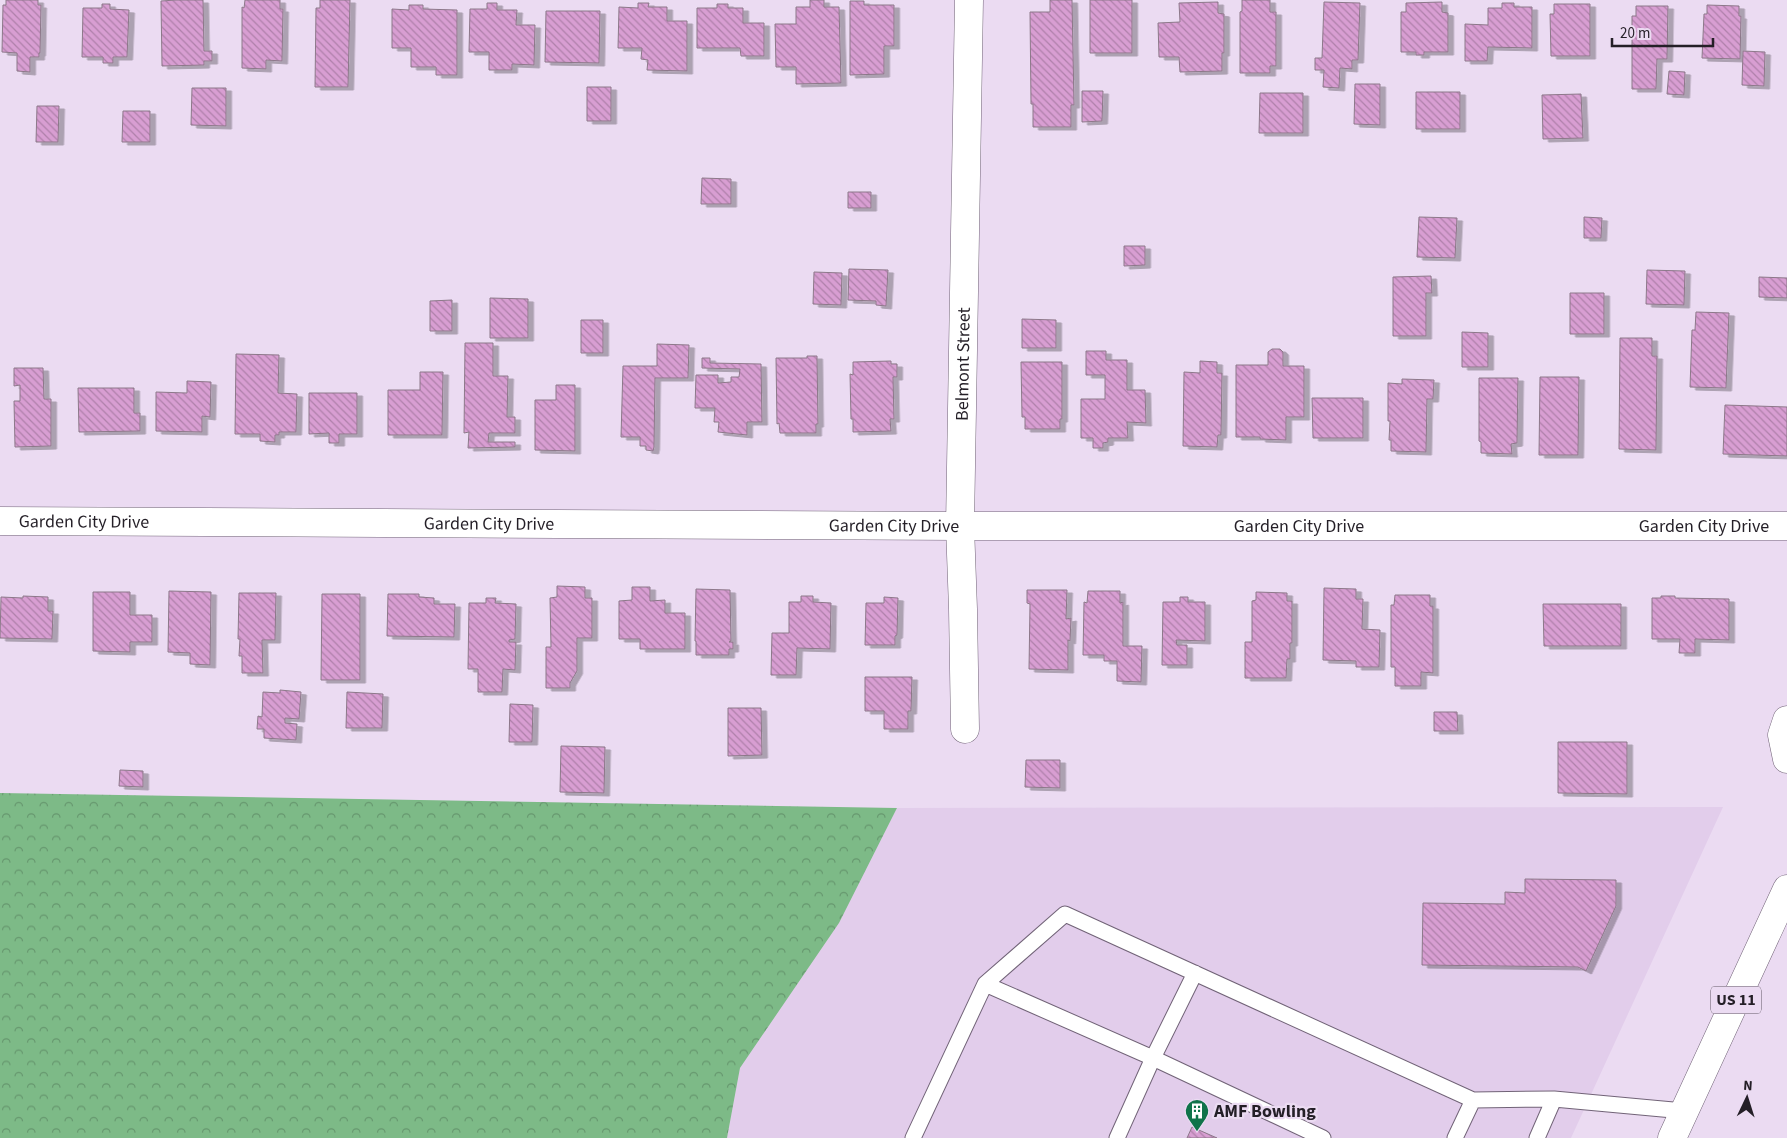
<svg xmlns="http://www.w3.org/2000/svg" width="1787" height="1138" font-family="'Source Sans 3',sans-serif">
	<defs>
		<pattern id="forest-crowns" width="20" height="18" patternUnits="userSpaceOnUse" patternTransform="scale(1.25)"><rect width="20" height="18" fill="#7dba87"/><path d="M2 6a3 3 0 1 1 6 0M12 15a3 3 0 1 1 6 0" fill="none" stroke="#66976e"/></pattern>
		<pattern id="building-back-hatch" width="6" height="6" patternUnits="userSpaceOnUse" patternTransform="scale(1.25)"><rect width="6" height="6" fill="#d89ed2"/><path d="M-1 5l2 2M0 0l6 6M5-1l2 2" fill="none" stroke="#af80aa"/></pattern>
		<filter id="shadow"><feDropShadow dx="5.5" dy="3" stdDeviation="0" flood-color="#0004"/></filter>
	</defs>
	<rect width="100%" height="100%" fill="#ebdbf2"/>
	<path fill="#e2cdeb" d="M1723,807l-152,331h-844l13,-70 99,-145 58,-115z"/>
	<path fill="url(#forest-crowns)" d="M0,793l897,15 -58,115 -99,145 -13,70h-727z"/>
	<path fill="url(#building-back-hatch)" stroke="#8c7889" filter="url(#shadow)" d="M6,0h32v5h3l-1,48h-1v4h-9v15l-13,-1v-18l-15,-1 1,-47h3z
		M176,0h27l1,51h8v10h-8v4l-42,1 -1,-65z
		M245,0h35v9h3l-1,52 -16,-1v9l-24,-1v-61l2,1z
		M320,0h30l-2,87h-33l1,-79h4z
		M810,0h14v7h15l2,76 -45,1v-17h-20l-1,-43h21v-17h14z
		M1050,0h22l2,105h-3v22h-38v-23h-2l-1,-92h20z
		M1090,0h42v53h-42z
		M1242,0h28v12h6v54h-6v7h-30v-61l2,-1z
		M850,1h14v4h30v41h-10v28l-34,1z
		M1218,2v11l6,1v39h-2v18l-42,1 -1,-15h-20l-1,-34 22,-1 -1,-19z
		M1324,2l36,1 -2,57h-6v9l-12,-1 -1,20 -16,-1 1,-17h-9v-12h7z
		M1442,2v10l6,1v39h-24v3h-8v-3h-15v-40h5v-9z
		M487,3h10v7h20l-1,15h19l-1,40 -22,-1v6h-23v-18h-20l1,-43h17z
		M638,3h11l-1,4h19v14h20v50l-40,-1 1,-10 -7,-1 1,-11h-24l1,-41 19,1z
		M1502,3h12v4h18v41l-44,-1 -1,14h-22v-37l23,1v-17h14z
		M102,4h8v5l19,1 -2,47h-14v6h-10v-6h-21l1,-49h19z
		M717,4h11v4h15v15h21v33h-23l-1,-8h-43v-40h20z
		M1554,4h36v52h-39l-1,-42h4z
		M409,5h14v4l34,1v65h-21v-8h-25v-19h-19v-39l17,1z
		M1707,5l32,1v10h2l-1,43 -38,-1 2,-44h3z
		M1636,6h32l-1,53h-10l-1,30h-24v-73h4z
		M546,11h54l-1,52 -54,-1z
		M1743,51l22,1 -1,34 -22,-1z
		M1669,71l16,1 -1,23 -17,-1z
		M1355,84h25v41l-26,-1z
		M587,87h24v34h-24z
		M192,88h34v38l-35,-1z
		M1082,91h21l-1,30 -20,1z
		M1416,92h44v37h-44z
		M1260,93h43v40h-44z
		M1581,94l2,44 -40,1 -1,-44z
		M37,106h22l-1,36h-22z
		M123,111h27v31h-28z
		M702,178l29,1v25h-30z
		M848,192h23v16h-23z
		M1419,217l38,1 -2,40 -38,-1z
		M1584,217l18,1 -1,20h-17z
		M1124,246h21v19l-21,1z
		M849,269l39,1 -2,36 -10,-1v-4l-28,-1z
		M1647,270l38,1 -1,34 -38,-1z
		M814,272l28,1 -1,32 -28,-1z
		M1431,276l1,17h-6v43h-33v-59z
		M1759,277l28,1v20l-28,-1z
		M1570,293h34v41h-34z
		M490,298l38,1v39h-38z
		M452,300v31h-22v-30z
		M1696,312l33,1 -3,75 -36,-1 2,-57h3z
		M1022,319l34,1v28h-34z
		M581,320h22v33h-22z
		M1462,332l26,1v34h-26z
		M1620,338h32v18h5l-1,94 -37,-1z
		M465,343h28v33h15l-1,41h8v16h-26l-1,9h27v5l-47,1 1,-16 -5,1z
		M657,344l32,1 -1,33h-33l-1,69 -1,4 -7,-1v-4h-6v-9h-19l2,-71h34z
		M1272,349h8l3,3v14h21v51h-18v23l-26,-1v-2h-24v-72h32v-13z
		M1086,351h20v9h21v30h18l1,33 -19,-1 1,16h-20v4l-5,1v5h-10v-10h-12v-39h24v-24h-19z
		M236,354l43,1 -1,38 19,1 -1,38h-17v3h-4v7l-15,-1v-7h-25z
		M807,356h10l1,68h-2v9h-36l-1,-10 -2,1 -1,-66h31z
		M702,358h8v5l51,1 1,58h-15v13l-29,-3 1,-10h-5l1,-14h-20l1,-33h22v8l13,-1v-5h8l1,-8 -38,-1z
		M891,361v3h6v13h-4l1,42h-4l1,12 -38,1v-13h-2l-1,-45 3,1v-13z
		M1200,361l17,1v11h5l-1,62h-3l-1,12 -34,-1 1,-74 16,1z
		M1021,362h41v57h-2v10h-35v-12h-3z
		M14,368h29l1,31h7v47l-36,1 -1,-46h6v-16l-6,1z
		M420,372h23l-1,63h-54v-45h32z
		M1540,377h39l-1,78h-39z
		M1479,378h39l-1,65 -6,1 1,10 -31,-1v-11l-2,-1z
		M1402,379l32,1 -1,19h-6l-1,53 -35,-1v-11h-2l1,-19h-2v-38l14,1z
		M187,381l24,1 -1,35 -8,-1v16l-46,-1v-39l31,1z
		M556,385h19v66l-40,-1v-50h21z
		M78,388h56v25h6v18l-61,1z
		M309,393h48v41h-18v9h-10v-10l-20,1z
		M1312,398h51v40h-50z
		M1725,405l62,2v49l-64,-2z
		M557,586l28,1v11h7v40h-15v33l-7,12v5h-24v-41h5l-1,-49 7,-1z
		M632,587h18v14l15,-1v13h20v36h-45v-10h-21v-38l13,-1z
		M1324,588l32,1v10h7l-1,30 18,1 -1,37h-23v-6l-33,-1z
		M696,589l34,1 1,51 -2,1h4v7h-4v6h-33v-14h-1z
		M1027,590h40l-1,29 5,-1 -1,23 -2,-1v30l-39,-1 1,-65 -3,-1z
		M169,591l42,1 -1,73 -20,-1v-11l-22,-1z
		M1088,591h32v12l3,-1v44h19l-1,36 -24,-1v-20h-13v-6h-21l1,-53 3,1z
		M93,592h37v23h22v27h-22v10l-37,-1z
		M1256,592l31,1v8h5v42h-2v16h-3l-1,19h-41v-36h7v-41l4,-1z
		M239,593h37l-1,47h-13l1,33h-21v-17h-3l1,-17h-2z
		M322,594h38v86h-39z
		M388,594h31v3l15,1v6h21l-1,33 -67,-1z
		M1395,595h35v11h3v67l-12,-1v14h-26v-19h-4v-62h3z
		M23,596l25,1v14h5l-1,28 -52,-1 1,-41 22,1z
		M801,596h12v6l18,1 -1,46 -33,-1 -1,27h-25l1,-42h17v-31h12z
		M1661,596h14v2l54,1v41l-34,-1v14h-16l1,-14h-28v-41h9z
		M884,597l14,1 -1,37 -2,1v9h-30l1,-42h18z
		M1180,597h8v5h17v39l-29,-1 1,5h10v20h-25l1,-63h17z
		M486,598h10l-1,5 21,1 -1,35 -6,1v2h7l-1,28 -12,-1 -1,23h-24v-23h-10l1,-66h17z
		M1543,604h78v42h-77z
		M865,677h47l-1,34h-3v18h-24v-18h-19z
		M280,690l21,2 -2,27 -14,-1v5l12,1 -1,16 -32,-2v-9h-7l1,-13 4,1 1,-25 17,1z
		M347,692l36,2 -1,34h-36z
		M510,704l23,1 -1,37h-23z
		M728,708h33l1,47 -34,1z
		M1434,712h23l1,19h-24z
		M1558,742h69v52l-69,-1z
		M561,746l44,1 -1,46 -44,-1z
		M1026,760h34v28l-35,-1z
		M120,770l23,1v16l-24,-1z
		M1525,879l91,1v26l-30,65 -8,-4 -156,-2 1,-62 82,1v-12l20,1z
		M1192,1127l25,11h-30z"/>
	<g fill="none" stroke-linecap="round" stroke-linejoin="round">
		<g stroke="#716377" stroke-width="17">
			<path id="lane" d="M985,984l168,74 42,-85
				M913,1138l72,-154 80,-70 408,186 81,-1 130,12
				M1117,1138l36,-80 170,80
				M1455,1138l18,-38
				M1537,1138l17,-39"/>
		</g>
		<g stroke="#716377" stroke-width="29">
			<g id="street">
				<path id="s1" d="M0,521l960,5h827"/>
				<path d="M1787,720l-5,15 5,24"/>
				<path id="s2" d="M965,729l-2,-120 -3,-83 9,-526"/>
			</g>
		</g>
		<g stroke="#716377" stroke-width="29">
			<path id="primary" d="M1672,1138l115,-249"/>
		</g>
		<use href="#lane" stroke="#fff" stroke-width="15"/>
		<use href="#street" stroke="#fff" stroke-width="28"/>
		<use href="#primary" stroke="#fff" stroke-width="28"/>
	</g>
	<defs>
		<g id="building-pin" transform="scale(1.25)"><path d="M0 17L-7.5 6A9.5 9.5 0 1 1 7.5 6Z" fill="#10734a" stroke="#ebdbf2"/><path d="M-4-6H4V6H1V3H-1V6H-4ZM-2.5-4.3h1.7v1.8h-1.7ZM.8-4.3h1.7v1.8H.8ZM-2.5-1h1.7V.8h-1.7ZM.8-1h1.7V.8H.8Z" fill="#fff"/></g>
	</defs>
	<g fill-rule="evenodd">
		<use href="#building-pin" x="1197" y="1111"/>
	</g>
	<g text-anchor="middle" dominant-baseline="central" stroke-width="4.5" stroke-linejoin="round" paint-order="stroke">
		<rect fill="#ebdbf2" stroke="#605764" stroke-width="1" x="1711" y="986.5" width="50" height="27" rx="4"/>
		<g font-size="16" font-weight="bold" fill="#241f27">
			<text x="1736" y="1000">US 11</text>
		</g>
		<g font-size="18" fill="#241f27" stroke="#ebdbf2">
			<text stroke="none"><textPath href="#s2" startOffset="365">Belmont Street</textPath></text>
			<text stroke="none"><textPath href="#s1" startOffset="84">Garden City Drive</textPath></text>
			<text stroke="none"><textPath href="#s1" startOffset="489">Garden City Drive</textPath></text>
			<text stroke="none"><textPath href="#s1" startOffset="894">Garden City Drive</textPath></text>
			<text stroke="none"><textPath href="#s1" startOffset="1299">Garden City Drive</textPath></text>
			<text stroke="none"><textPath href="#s1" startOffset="1704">Garden City Drive</textPath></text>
		</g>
		<g font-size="18" font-weight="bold" fill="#241f27" stroke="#ebdbf2" text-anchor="start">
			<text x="1214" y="1111">AMF Bowling</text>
		</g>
	</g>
	<g transform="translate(1747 1098) rotate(4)" stroke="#ebdbf2" stroke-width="4" paint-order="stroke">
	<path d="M0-4L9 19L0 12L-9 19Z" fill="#241f27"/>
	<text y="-8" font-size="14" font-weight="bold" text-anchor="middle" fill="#241f27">N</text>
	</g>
	<path d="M1612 38v8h101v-8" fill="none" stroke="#241f27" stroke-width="2.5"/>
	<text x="1620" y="38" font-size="15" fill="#241f27" stroke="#ebdbf2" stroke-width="4" paint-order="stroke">20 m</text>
</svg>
